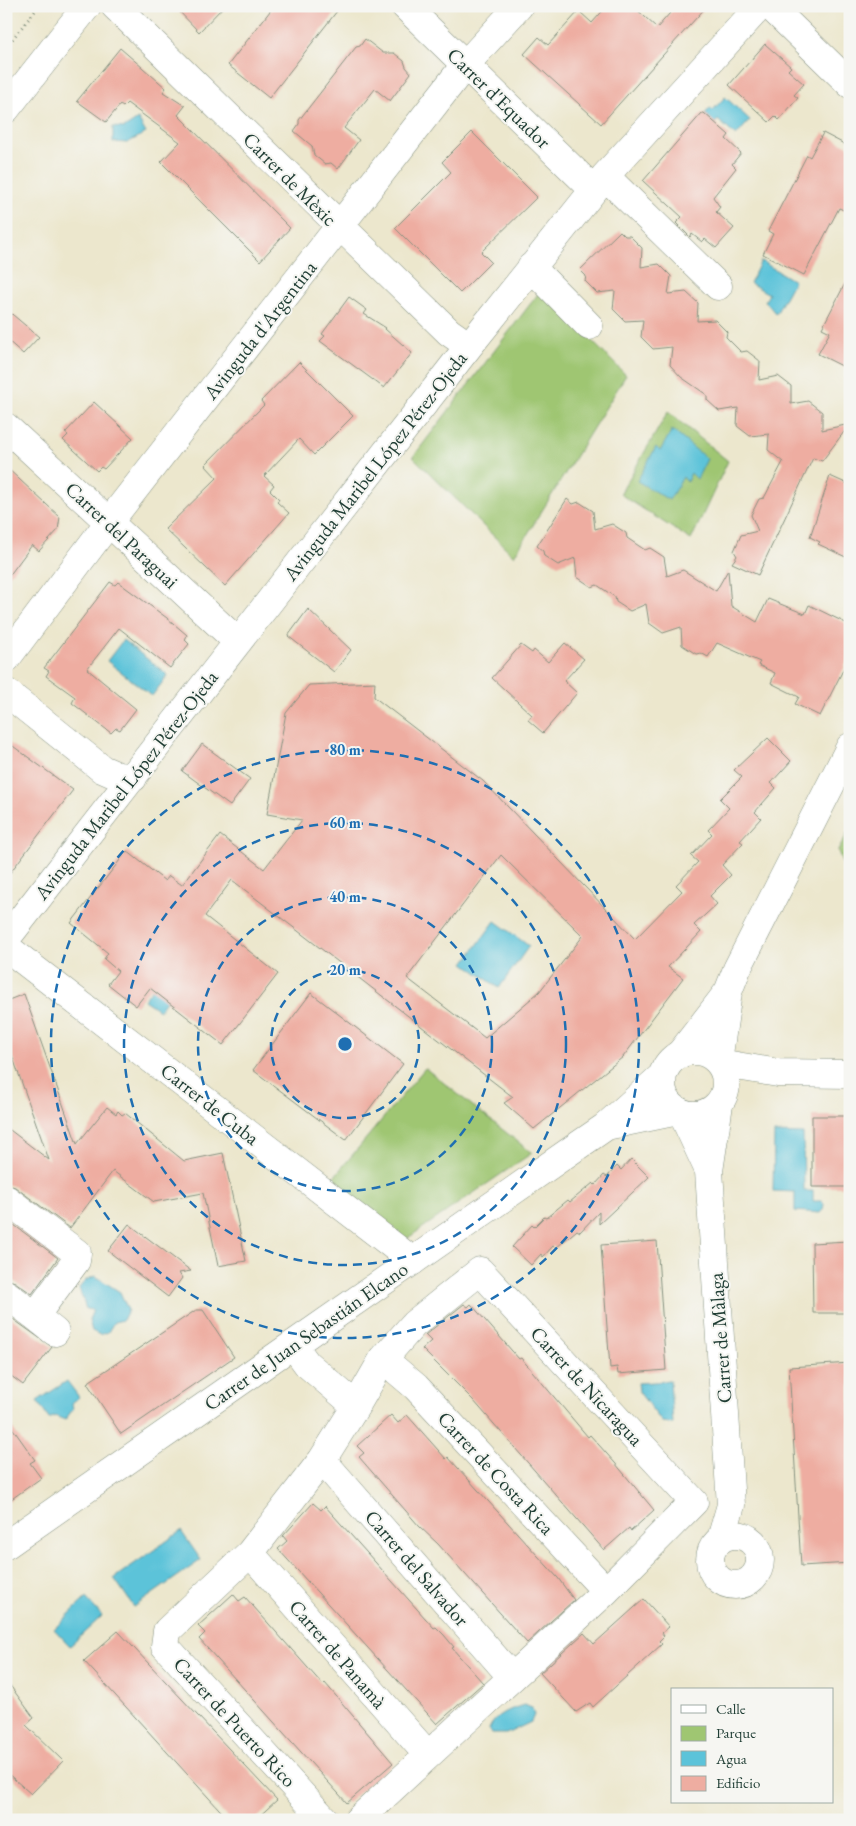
<svg xmlns="http://www.w3.org/2000/svg" width="856" height="1826" font-family="'EB Garamond',serif">
	<rect width="100%" height="100%" fill="#f6f6f2"/>
	<filter id="ink" filterUnits="userSpaceOnUse"><feTurbulence type="fractalNoise" baseFrequency=".02" numOctaves="2"/><feDisplacementMap in="SourceGraphic" scale="10" xChannelSelector="R" yChannelSelector="G"/><feConvolveMatrix kernelMatrix="1 2 1 2 8 2 1 2 1" color-interpolation-filters="sRGB"/></filter>
	<filter id="wash" filterUnits="userSpaceOnUse"><feTurbulence type="fractalNoise" baseFrequency=".0096" numOctaves="4" result="noise"/><feDisplacementMap in="SourceGraphic" scale="20" xChannelSelector="R" yChannelSelector="G"/><feGaussianBlur stdDeviation="1.12" result="paint"/><feColorMatrix in="noise" values="0 0 0 0 0 0 0 0 0 0 0 0 0 0 0 0 0 1.4 0 .05"/><feComposite in="paint" operator="in"/></filter>
	<g filter="url(#wash)">
		<rect width="100%" height="100%" fill="#ece7cd"/>
		<path fill="#9fc672" stroke="#5f8253" d="M541,290l85,85 -112,181 -101,-99z
			M668,412l60,49 -37,79 -71,-46z
			M850,829v55l-12,-33z
			M425,1068l107,85 -130,89 -73,-59z"/>
		<path fill="#5cc3d9" stroke="#3e8086" d="M725,97l25,23 -14,16 -18,-16 -3,3 -10,-9 5,-6 3,2z
			M138,119l8,14 -19,10 -14,-1v-15l11,1z
			M761,261l33,20 -18,33 -11,-13 4,-7 -19,-11z
			M672,430l35,29 -10,20 -6,-6 -4,9 -4,-5 -14,23 -32,-19 19,-34 4,4z
			M123,640l45,35 -16,21 -45,-35z
			M495,921l34,25 -30,42 -35,-25z
			M174,959l14,11 -29,40 -15,-10z
			M774,1133l29,1 1,57h9v10h8l3,3 -1,6 -3,3 -25,-2v-19l-22,-1z
			M95,1276l25,16 8,18 -5,10 -9,2 -6,10 -8,3 -8,-4 -3,-11 4,-10 -7,-1 -7,-21 7,-8z
			M67,1381l12,16 -7,6 1,6 -8,11 -10,-4 -6,3 -12,-18z
			M670,1381l3,43 -11,-2 -23,-30 -1,-9z
			M181,1531l20,29 -67,47 -20,-29z
			M86,1598l16,18 -32,30 -16,-17z
			M524,1705l8,3 2,7 -3,7 -25,12h-14l-3,-5c6,-14 21,-20 35,-24z"/>
		<g id="blocks">
			<path fill="#eeada1" fill-rule="evenodd" d="M174,6h50l-25,26z
				M274,6h67l-72,92 -41,-33z
				M607,6h26l24,22 19,-22h31l-106,118 -77,-70 15,-17 9,8 31,-34 13,12z
				M365,39l18,14h11l10,8 2,6 5,6 -21,28 -15,-12 -31,39 15,12 -21,29 -7,-6 -6,1 -11,-9 -2,-9 -18,-15 5,-7v-4l57,-73 4,-1z
				M765,44l26,23 -3,3 16,14 -10,11 4,3 -19,22 -4,-4 -6,6 -40,-37z
				M120,48l46,40 -3,4 22,14 -7,9 112,113 -30,33 -99,-99 19,-20 -53,-39 -4,4 -3,-2 -14,17 -29,-21z
				M702,113h2l25,22 -3,4 15,14 -9,11 4,4 -23,29 7,10 -4,5 18,16 -18,20 -11,-9 -3,3 -10,-8 -2,3 -14,-14 6,-6 -39,-36z
				M472,132l65,65 -56,55 10,10 -31,31 -65,-65 56,-56 -9,-10z
				M823,133l27,14v66l-11,-5 -35,67 -41,-21 10,-20 -5,-3 39,-76 3,2z
				M620,231l5,5h5l12,12 -1,19 18,-3 12,12 -3,18 18,-2 12,11 -1,18 18,-1 12,12 -1,5 15,15 6,-1 13,10 -1,19 19,-4 13,10v18l17,-3 14,11v18l28,-6 -28,37 -9,-3 -55,117 -26,-12 5,-7 -3,-5 7,-16 17,-4 -7,-16 8,-16 5,-1 19,-36 -15,-12 1,-16 -19,2 -13,-10 1,-18 -19,3 -12,-11v-5l-26,-18 -11,-12 2,-18 -19,2 -12,-12 2,-17 -18,1 -12,-12 2,-18 -18,2 -12,-12 1,-5 -6,-6z
				M850,274v96l-32,-16 12,-22 -8,-4z
				M349,297l18,13 -3,4 22,14 -1,1 27,24 -28,35 -64,-47 5,-5 -3,-2z
				M6,309l33,28 -16,17 -17,-15z
				M299,362l54,54 -39,39 -15,-16 -35,37 10,9 -4,5 9,9 -2,3 12,11 -64,73 -60,-57 52,-51 -12,-13 59,-60 -3,-4z
				M94,402l39,36 -29,31 -3,-2 -4,4 -34,-31 5,-5 -3,-2z
				M6,467l54,50 -2,13 -19,21 -7,-6 -26,35z
				M830,476l20,9v74l-32,-15 2,-2 -10,-5z
				M567,499l6,5 6,-2 14,9 2,18 17,-5 14,9 1,5 18,12 5,-2 14,9 3,19 16,-6 33,21 12,-21 3,36 26,16 11,-23 37,15 4,-9 41,20v31l-30,60 -25,-12 4,-7 -28,-14 4,-10 -17,-8 2,-3 -43,-19 -9,14 -7,-4 -5,1 -14,-9 -1,-18 -18,6 -14,-10 -3,-19 -16,7 -14,-9 -1,-5 -18,-12 -5,2 -15,-10 -2,-19 -17,7 -14,-9 -1,-5 -6,-5z
				M110,582l5,3 3,-3 49,36 20,17 -2,5 4,4 -19,24 -51,-40 -32,41 49,40 -16,21 -4,-2 -5,5 -39,-30 3,-6 -29,-21 3,-5 -5,-3z
				M308,609l43,41 -17,22 -46,-36z
				M565,643l19,16 -20,22 13,12 -34,40 -15,-13 4,-5 -40,-37 29,-33 11,8 2,-3 14,12z
				M375,682l-1,15 109,84 152,158 47,-48 -6,-6 22,-23 -7,-6 21,-22 -4,-4 21,-22 -9,-9 22,-22 -8,-7 34,-32 23,23 -20,22 5,5 -21,24 6,6 -21,23 3,2 -21,22 9,10 -21,21 7,8 -23,21 7,7 -33,35 15,11 -60,79 -89,72 -30,-26 9,-6 -281,-217 -27,36 73,58 -55,71 -73,-57 -14,18 -28,-22 10,-13 -14,-12 4,-6 -37,-30 56,-72 38,30 4,-5 13,9 38,-50 44,34 38,-49 -35,-6 19,-101 23,-28zM501,855l82,81 -44,56 -54,46 -78,-60z
				M6,741l67,49 -67,88z
				M202,744l48,35 -20,27 -48,-35z
				M311,993l92,71 -57,76 -93,-70z
				M24,994l53,150 30,-37 9,7 2,-3 4,4 3,-2 59,48 39,-8 23,108 -28,5 -15,-73 -49,9 -41,-31 -43,57 -55,-41 -9,-3v-57l43,33 -43,-122v-37z
				M812,1116h35v17h3l-2,54h-36z
				M631,1159l18,18 -50,47v-12l-19,20 -3,-2 -21,18 -3,-2 -10,11 -2,-3 -10,11 -19,-18 20,-22 2,2 10,-10 2,1 22,-18 2,2 23,-19 2,2 9,-10 3,2 10,-11 4,4z
				M6,1219l52,39 -26,36 -17,-12 -9,-3z
				M129,1224l62,47 -12,2 3,5 -14,19 -60,-46z
				M657,1241l9,129 -48,4 -1,-7 -7,1 -9,-123z
				M848,1241l1,72h-36l-1,-70z
				M464,1304l4,3 3,-3 48,55 2,-1 67,79 2,-2 25,28 39,47 -23,21 -2,-3 -25,22 -131,-150 -51,-51 9,-8 -6,-6z
				M196,1310h7l31,47 -113,77 -34,-51z
				M6,1314l46,33 -29,38 -17,-13z
				M850,1363v200l-49,3 -12,-199z
				M391,1415l7,8 9,-8 39,44 2,-2 110,121 16,22 -47,43 -89,-99 -19,-18 -60,-69 5,-4 -7,-7z
				M6,1419l29,41 -5,3 11,15 -35,25z
				M313,1503l8,7 4,-4 109,122 2,-1 8,8 10,12 -2,1 31,35 -46,41 -159,-175 9,-8 -4,-5z
				M233,1594l6,7 6,-4 78,88 2,-2 68,80 -46,40 -148,-164 6,-6 -7,-7z
				M644,1599l25,28 -7,6 2,3 -5,5 3,3 -69,63 -3,-4 -14,9 -36,-39 44,-40 10,11z
				M118,1631l159,169 -22,20h-26l-145,-159z
				M6,1680l28,38 -8,7 37,36 -32,33 -25,-22z"/>
		</g>
	</g>
	<g filter="url(#ink)">
		<use href="#blocks" fill-opacity="0" stroke="#869280" stroke-width="1"/>
		<g fill="none" stroke-linecap="round" stroke-linejoin="round">
			<g stroke="#869280" stroke-width="29">
				<path id="minor" d="M115,6l334,326 20,14
					M405,6l189,184
					M770,6l80,78
					M6,109l81,-103
					M605,176l113,110
					M531,267l58,59
					M6,427l232,215
					M6,659l103,-137 356,-457 54,-59
					M6,692l96,77 16,7 15,2
					M6,939l463,-593 136,-170 155,-170
					M6,947l407,314
					M680,1054l47,-61
					M718,1061l10,-69 9,-23 113,-222
					M719,1104l-10,67 22,334 -10,34
					M682,1113l27,58
					M6,1199l71,54 -1,8 -41,55 -29,-22
					M35,1316l20,16
					M293,1345l14,19 49,42 -34,54 -72,93 -83,78 -2,15 160,174
					M383,1359l33,28 190,204
					M356,1406l27,-47 31,-35 66,-53 214,231 -88,89 -248,229
					M322,1460l189,216
					M710 1560a25 25 0 1 1 50 0a25 25 0 1 1-50 0Z
					M250,1553l177,201"/>
			</g>
			<g stroke="#869280" stroke-width="29">
				<path id="major" d="M662 1083a32 32 0 1 1 64 0a32 32 0 1 1-64 0Z
					M719,1063l59,10 72,1
					M606,1126l72,-15
					M6,1545l570,-398 29,-20 58,-52"/>
			</g>
			<path stroke="#869280" stroke-width="3" stroke-dasharray="1 4" stroke-linecap="butt" d="M6,47l33,-41"/>
			<use href="#minor" stroke="#fff" stroke-width="28"/>
			<use href="#major" stroke="#fff" stroke-width="28"/>
		</g>
	</g>
	<g fill="none" stroke="#1f6fb2" stroke-width="2.5" stroke-dasharray="9 6">
		<circle cx="345" cy="1044" r="74"/>
		<circle cx="345" cy="1044" r="147"/>
		<circle cx="345" cy="1044" r="221"/>
		<circle cx="345" cy="1044" r="294"/>
	</g>
	<g text-anchor="middle" dominant-baseline="central" stroke-width="4" stroke-linejoin="round" paint-order="stroke">
		<g font-size="20" fill="#1f3d34" stroke="#f6f6f2">
			<text transform="translate(499 98) rotate(44)">Carrer d'Equador</text>
			<text transform="translate(290 179) rotate(45)">Carrer de Mèxic</text>
			<text transform="translate(260 330) rotate(-52)">Avinguda d'Argentina</text>
			<text transform="translate(375 466) rotate(-52)">Avinguda Maribel López Pérez-Ojeda</text>
			<text transform="translate(122 535) rotate(43)">Carrer del Paraguai</text>
			<text transform="translate(126 785) rotate(-52)">Avinguda Maribel López Pérez-Ojeda</text>
			<text transform="translate(210 1104) rotate(38)">Carrer de Cuba</text>
			<text transform="translate(306 1336) rotate(-35)">Carrer de Juan Sebastián Elcano</text>
			<text transform="translate(720 1338) rotate(-94)">Carrer de Màlaga</text>
			<text transform="translate(587 1386) rotate(47)">Carrer de Nicaragua</text>
			<text transform="translate(496 1473) rotate(47)">Carrer de Costa Rica</text>
			<text transform="translate(417 1568) rotate(49)">Carrer del Salvador</text>
			<text transform="translate(338 1654) rotate(49)">Carrer de Panamà</text>
			<text transform="translate(235 1722) rotate(47)">Carrer de Puerto Rico</text>
		</g>
	</g>
	<circle cx="345" cy="1044" r="8" fill="#1f6fb2" stroke="#f6f6f2" stroke-width="2.5"/>
	<g font-size="15" text-anchor="middle" font-weight="bold" fill="#1f6fb2" stroke="#f6f6f2" stroke-width="4" stroke-linejoin="round" paint-order="stroke">
		<text x="345" y="755">80 m</text>
		<text x="345" y="828">60 m</text>
		<text x="345" y="902">40 m</text>
		<text x="345" y="975">20 m</text>
	</g>
	<rect width="856" height="1826" fill="none" stroke="#f6f6f2" stroke-width="25"/>
	<rect x="671" y="1688" width="162" height="115" fill="#f6f6f2" stroke="#a0aca6"/>
	<rect x="681" y="1705" width="25" height="8" fill="#ffffff" stroke="#a0aca6"/>
	<text x="716" y="1714" font-size="15" fill="#1f3d34">Calle</text>
	<rect x="681" y="1726" width="25" height="15" fill="#9fc672" stroke="#a0aca6"/>
	<text x="716" y="1738" font-size="15" fill="#1f3d34">Parque</text>
	<rect x="681" y="1751" width="25" height="15" fill="#5cc3d9" stroke="#a0aca6"/>
	<text x="716" y="1764" font-size="15" fill="#1f3d34">Agua</text>
	<rect x="681" y="1776" width="25" height="15" fill="#eeada1" stroke="#a0aca6"/>
	<text x="716" y="1788" font-size="15" fill="#1f3d34">Edificio</text>
</svg>
